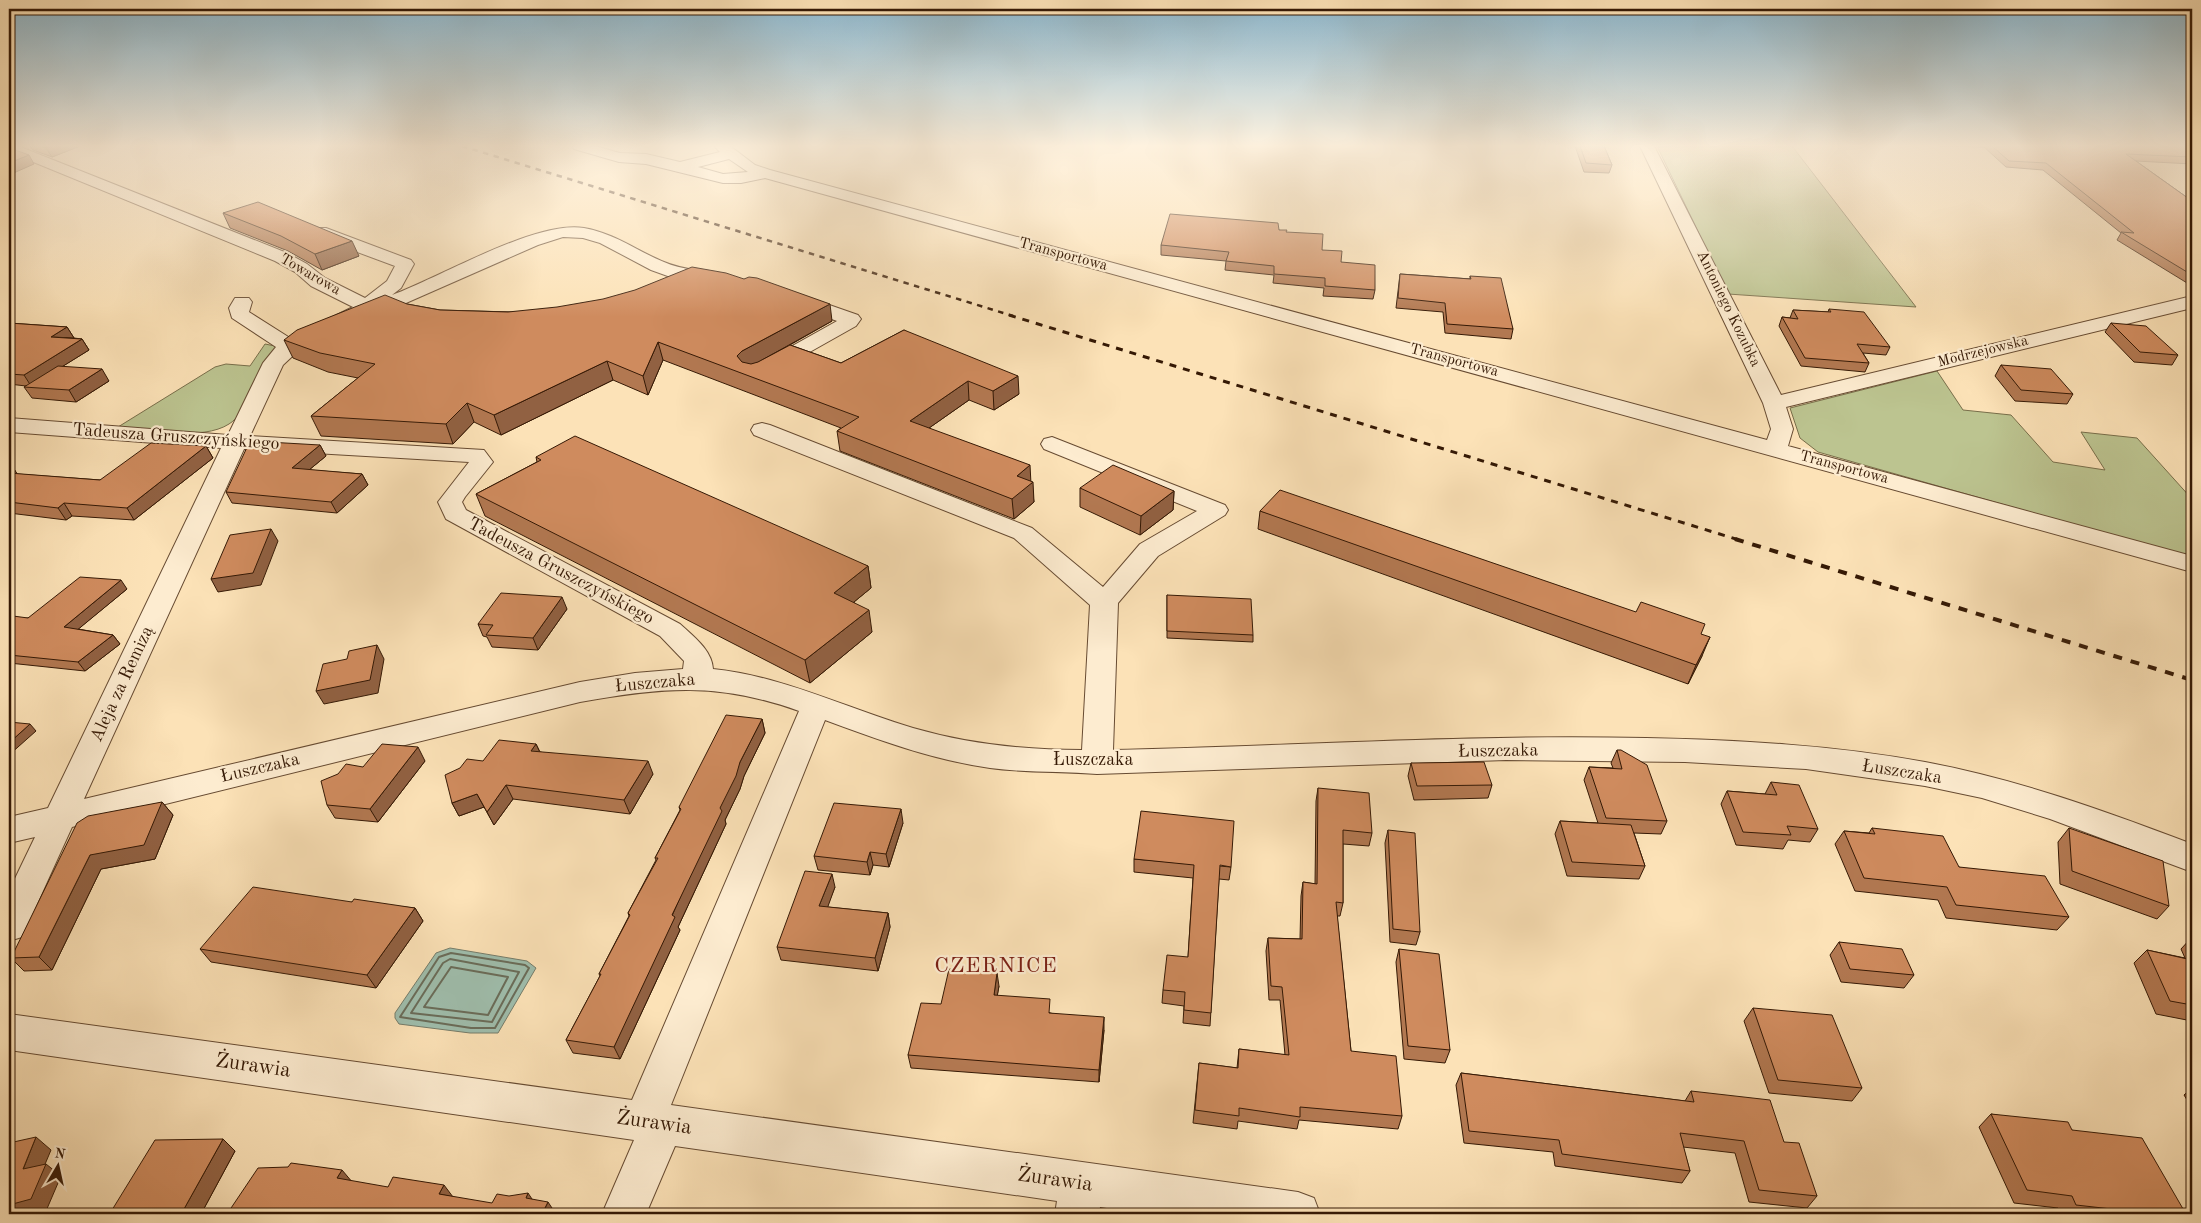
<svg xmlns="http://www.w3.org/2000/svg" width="2201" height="1223" font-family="'Old Standard TT',serif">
	<rect width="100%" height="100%" fill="#fce2b7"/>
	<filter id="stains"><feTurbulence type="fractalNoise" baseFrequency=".004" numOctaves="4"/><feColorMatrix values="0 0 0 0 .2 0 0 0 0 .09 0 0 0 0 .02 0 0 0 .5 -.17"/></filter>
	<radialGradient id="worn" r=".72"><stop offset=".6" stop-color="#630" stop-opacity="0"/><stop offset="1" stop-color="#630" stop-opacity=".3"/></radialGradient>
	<path fill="#bcc490" stroke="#786e4a" d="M1657,146h135l124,161 -188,-13z
		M265,344l15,3c-11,19 -34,67 -51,77 -26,17 -81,6 -111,3l97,-60 11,-3 24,2z
		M1937,371l26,39 48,5 42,47 52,8 -24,-38 56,6 55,61v59l-374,-106 -18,-14 -10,-30z"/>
	<path fill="#9fbead" stroke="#757c6a" d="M450,948l77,13 9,7 -38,65h-28l-71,-9 -4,-6v-5l41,-60z"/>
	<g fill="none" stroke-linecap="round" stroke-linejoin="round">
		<path stroke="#6a6c59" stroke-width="2" d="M451,953l74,12 4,3 -34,60h-24l-71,-11 39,-60z
			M450,959l69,13 -27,50 -81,-9 32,-50z
			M451,967l57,10 -20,38 -64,-8z"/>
		<g stroke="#674b32" stroke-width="2">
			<path id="minor" d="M9,146h9l269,107 20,11 18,14 40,20 22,-17 8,-15 -81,-30 -3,-4 3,-4h12l85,32 3,4 -13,24 -9,7c49,-18 144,-75 192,-67 30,5 53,23 80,34 18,8 37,8 55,13l3,4 -3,4 -6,2 -37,-6 -25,-9 -51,-27 -17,-5 -20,-1 -25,8 -132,58 -33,7 -74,40 -16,15 -33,71 234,14 9,12 -28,35 -3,5 4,8 214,114c13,12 32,26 33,45 69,7 133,39 200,59 55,16 111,22 169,22l8,-145 -76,-67 -260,-103 -3,-5 3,-5 8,-2 8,2 262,103 71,59 37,-43 57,-33 -153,-62 -3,-5 3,-5 8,-2 173,68 3,5 -3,5 -67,41 -40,47 -5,147c178,-4 355,-16 533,-12 93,2 187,7 279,24 92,17 180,49 267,82v28l-142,-53 -68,-21 -57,-12 -119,-17 -121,-7 -179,-2 -409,14c-35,-3 -71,-1 -107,-6 -57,-8 -111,-28 -165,-48l-154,385 627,87 16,6 6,16h-173l-47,-7 -1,7h-44l2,-13 -382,-55 -29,68h-44l32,-74 -625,-90v-36l623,86 167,-389c-81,-29 -136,-24 -219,-9l-508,125 -50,110 -13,4v-50l26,-54 -26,6v-26l39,-9 173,-360 -212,-16v-14l219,17 35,-72 13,-16 -44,-29 -3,-10 6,-10h14l3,4 -3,10 41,26 63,-31 -42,-21 -16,-14 -20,-11 -266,-109zM244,449l225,13 -31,40 8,17 214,117 24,25 -1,8 -48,4 -55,9 -496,117z
				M572,146h22l26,7 26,1 34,8 40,-10 -6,-6h16l25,19 15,5 997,270 4,-11 -8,-26 -123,-257h14l127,249 411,-99v12l-406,99 7,22 -5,17 404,110v16l-1427,-394 -24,5h-18l-77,-19 -27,-2 -45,-13zM729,159l19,13 -25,2 -25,-7z
				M795,293l63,22 3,4 -5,7 -80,45 -7,2 -7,-2 -3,-4 3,-4 75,-42 -49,-18 -2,-4 2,-4z"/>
		</g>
		<use href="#minor" fill="#fdecd0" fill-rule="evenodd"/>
		<path stroke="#351905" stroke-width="2.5" stroke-dasharray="5.5 5.5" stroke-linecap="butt" d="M462,146l551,170"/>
		<path stroke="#351905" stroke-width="3" stroke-dasharray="7 7" stroke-linecap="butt" d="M1009,315l730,225"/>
		<path stroke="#351905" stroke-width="4" stroke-dasharray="9 9" stroke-linecap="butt" d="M1735,539l457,141"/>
	</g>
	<path fill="#b27851" stroke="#351905" d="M30,146h50l-28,11 -19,-7z
		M1575,146h29l8,19 -3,8 -25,-1z
		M1940,146h252v18l-56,-3 56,40v85l-75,-46 4,-7 -78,-63 -37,-3 -22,-20z
		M223,213l136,43 -37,14 -34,-19 -58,-23z
		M1279,230l7,2 36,18 19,12 34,28 -2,9 -50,-3 1,-8 -51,-5 1,-8 -49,-5 1,-9 -65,-6v-10z
		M1400,274l70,5v-3l43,53 -2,10 -66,-6 -2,-21 -47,-4z
		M407,304l33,6 392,11 -42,24 51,18 63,-33 115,64 -25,16 -25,-10 -40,28 102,54 3,20 -20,17 -174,-68 -3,-20 4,-3 -178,-68 -15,35 -35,-15 -112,55 -27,-13 -21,22 -132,-8 -10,-20 47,-38 -30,-6 -35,-14 -9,-18z
		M1829,309l61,38 -4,8 -23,-2 6,10 -4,9 -64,-6 -22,-40 3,-9 8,1 3,-8 35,2z
		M9,323l58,4 7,11 8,1 7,11 -26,16 46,15 -33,21 -44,-4 -8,-11 2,-1 -17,-2z
		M2111,323l67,32 -6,10 -38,-3 -29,-30z
		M2001,365l72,29 -6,10 -52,-3 -20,-25z
		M320,445l6,11 -17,14 53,4 6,11 -31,28 -105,-10 -6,-11z
		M206,446l7,12 -79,62 -62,-4 -6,4 -57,-7v-44h5l3,5 83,6z
		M536,457l332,109 3,22 -17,14 18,30 -62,51 -325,-167 -9,-22 61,-32z
		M1080,488l94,3 -1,19 -33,25 -60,-28z
		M1260,511l441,123 1,22 -14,28 -430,-155z
		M127,589l-49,40 35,6 7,9 -35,27 -76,-8v-43l19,-2z
		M1167,595l86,40v7l-86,-4z
		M567,609l-29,41 -46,-3 -5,-10 -4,-1 -5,-12z
		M762,719l3,14 -21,43 -4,13 -15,31 1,4 -48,103 2,3 -60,129 -47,-6 -7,-13 34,-64 -1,-2 30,-58 -1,-3 28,-53 -1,-2 25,-48 -1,-3z
		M536,744l4,8 113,22 -23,40 -117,-15 -19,26 -10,-18 -25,9 -7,-13 31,-42z
		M1617,750l50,71 -6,13 -27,-1 11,33 -6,13 -72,-3 -12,-42 5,-13 38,2 -14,-43 5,-13 24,1 -2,-5z
		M425,761l-47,61 -43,-4 -8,-13 36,-38z
		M1411,763l81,22 -4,13 -74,2 -6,-24z
		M1771,782l47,47 -8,13 -22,-2 -5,9 -47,-4 -15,-41 6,-13 38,3z
		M1318,788l54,45 -3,13 -26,-2v59l-3,13h-3l14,135 51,65 -4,13 -99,-9 -2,9 -59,-8 -1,8 -44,-6 6,-60 38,5 2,-19 46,6 -5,-55h-11l-3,-49 2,-13 32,1 1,-43 2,-14 12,2 1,-83z
		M162,802l11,13 -18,44 -54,10 -49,101 -28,1 -13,-13z
		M903,823l-14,44 -16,-2 -3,10 -52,-5 -4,-14z
		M1872,828l87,39 110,50 -12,13 -111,-12 -8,-18 -83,-9 -20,-47 9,-13 25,2z
		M2069,828l100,78 -12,13 -97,-35 -2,-42z
		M1388,830l32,102 -4,13 -26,-3 -5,-99z
		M1134,859l97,8 -2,13 -10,-1 -9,147 -27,-3 1,-17 -22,-3 1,-13 25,-33 5,-79 -59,-6z
		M835,887l-8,20 61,6 2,14 -12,44 -97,-11 -4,-13z
		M352,902l63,6 8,13 -47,67 -165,-26 -11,-13z
		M2192,937v84l-36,-7 -22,-51 13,-13 38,8 -4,-9z
		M1839,942l75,33 -10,13 -63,-6 -11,-27z
		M1399,949l51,101 -5,13 -41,-4 -8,-97z
		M999,986l-2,10 107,34 -5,52 -188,-14 -3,-13 33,-51z
		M1753,1008l109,80 -10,13 -83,-8 -25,-72z
		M1461,1073l224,28 6,-10 93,51 33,54 -10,12 -58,-6 -14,-49 -52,-6 7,24 -8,12 -127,-17 -2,-14 -89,-9 -8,-58z
		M2192,1088v20l-8,-13z
		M1991,1114l81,16 114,84h-125l-3,-6 -44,-5 -35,-76z
		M223,1139l12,12 -34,63h-84l-5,-4z"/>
	<path fill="#916142" stroke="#351905" d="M52,146h28l-28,11 -6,-9z
		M29,155l5,9 -25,11v-12z
		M352,241l7,15 -37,14 -7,-16z
		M830,304l2,17 -86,48 -9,-13 5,-5z
		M67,327l7,11 -23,-1z
		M82,339l7,11 -58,36 -7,-11z
		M658,342l5,18 -15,35 -5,-19z
		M607,361l6,19 -112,55 -7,-20z
		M102,369l7,12 -33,21 -7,-12z
		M1018,376l1,18 -25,16 -1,-19z
		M968,381l1,19 -57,40 -2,-19z
		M467,403l7,19 -21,22 -7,-20z
		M320,445l6,11 -28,23 -6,-11z
		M206,446l7,12 -79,62 -7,-12z
		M1030,465l1,19 2,-2 1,20 -20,17 -2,-20 5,-23z
		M14,469l8,12 -13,-6v-2z
		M362,474l6,11 -31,28 -6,-11z
		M1174,491l-1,19 -33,25 1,-19z
		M64,503l8,13 -6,4 -8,-12z
		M271,529l7,12 -17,44 -43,7 -7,-13z
		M868,566l3,22 -33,27 -4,-22z
		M121,580l6,9 -57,47 -6,-9z
		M562,597l5,12 -29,41 -5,-12z
		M869,610l3,22 -62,51 -5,-23z
		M113,635l7,9 -35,27 -7,-9z
		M1710,637l-8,19 -14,28 8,-19z
		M377,645l7,14 -6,34 -54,11 -8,-13z
		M762,719l3,14 -21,43 -4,13 -15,31 1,4 -48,103 2,3 -60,129 -6,-12 126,-285z
		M30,724l6,7 -27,24v-12z
		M536,744l6,13 -11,-6z
		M418,747l7,14 -47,61 -8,-13z
		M648,761l5,13 -23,40 -6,-14z
		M506,785l7,14 -19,26 -7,-13z
		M477,794l7,13 -25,9 -7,-13z
		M162,802l11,13 -18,44 -54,10 -49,101 -13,-13 51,-102z
		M901,809l2,14 -14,44 -3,-13z
		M870,852l3,13 -3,10 -3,-13z
		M832,874l3,13 -12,33 -4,-14z
		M415,908l8,13 -47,67 -9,-13z
		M888,913l2,14 -12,44 -3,-13z
		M997,973l2,13 -4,23 -1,-14z
		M1104,1017v13l-5,52v-12z
		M36,1137l15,13 -8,19 3,-5 15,12 -15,35 -12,3h-25v-9z
		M223,1139l12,12 -34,63h-11l-6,-5z
		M342,1170l11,13 -16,-5z
		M444,1185l9,12 -14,-3z
		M528,1193l8,12 -10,-7z
		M548,1202l8,12 -12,-4z"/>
	<path fill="#cf8b5e" stroke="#351905" d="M40,146h12l-6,2z
		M1580,146h24l8,19 -26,-2z
		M1992,146h200v11l-66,-3 66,47v74l-71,-43 13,1 -88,-70 -37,-2z
		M9,149l6,1 14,5 -20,8z
		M258,202l94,39 -37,13 -34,-18 -58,-23z
		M1170,214l108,9 1,7h8l-1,2 37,2 -1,16 20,1 -1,11 34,3v25l-50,-4v-8l-51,-4v-8l-48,-5 3,-9 -68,-7z
		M692,267l34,6 18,6 5,-2 8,1 73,26 -88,47 -5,5 5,6 9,2 7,-2 32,-17 51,18 63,-33 114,46 -25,15 -25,-10 -58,40 120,44 -13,11 16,6 -21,17 -175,-68 22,-14 -201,-75 -15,34 -36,-15 -113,54 -27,-12 -21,21 -135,-8 64,-52 -55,-11 -36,-13 13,-10 88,-35 22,9 33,6 68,2 49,-5 46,-8 32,-9z
		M1400,274l71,5 -1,-3 31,2 12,51 -66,-5 -2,-21 -47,-5z
		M1829,309l35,3 26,35 -33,-3 12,19 -64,-5 -23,-41 16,2 -5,-9 38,2z
		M9,323l58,4 -16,10 31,2 -58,36 -15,-1z
		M2111,323l35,3 32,29 -38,-3z
		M2001,365l50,4 22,25 -52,-4z
		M58,366l44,3 -33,21 -45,-3z
		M575,436l293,130 -34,27 35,17 -64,50 -329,-166 65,-34 -5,-3z
		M250,441l70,4 -28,23 70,6 -31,28 -105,-10z
		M151,443l55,3 -79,62 -63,-5 -6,5 -49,-6v-29l91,7z
		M1113,465l61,26 -33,25 -61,-28z
		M9,469h5l-5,4z
		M1280,490l356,122 5,-10 64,22 -4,10 9,3 -14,28 -436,-154z
		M271,529l-18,44 -42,6 19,-44z
		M80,577l41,3 -57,47 49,8 -35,27 -69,-7v-35l4,-4 15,2z
		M501,593l61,4 -29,41 -47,-3 7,-10 -15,-1z
		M1167,595l84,4 2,36 -86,-4z
		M377,645l-7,35 -54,11 7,-27 24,-5 2,-8z
		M726,715l36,4 -22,43 -4,14 -16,32 2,3 -50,104 3,2 -61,130 -48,-7 35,-66h-2l31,-59 -2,-2 30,-55h-3l26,-49 -2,-2z
		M9,722l21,2 -21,19z
		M499,740l37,4 -5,7 117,10 -24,39 -118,-15 -19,27 -10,-18 -25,9 -7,-28 15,-7 7,-9 16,2z
		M382,744l36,3 -48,62 -43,-4 -6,-24 17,-7 8,-10 17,3z
		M1617,750h4l26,15 20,56 -61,-3 -17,-51 33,2z
		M1484,762l8,23 -75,1 -6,-23z
		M1771,782l28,3 19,44 -31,-3 4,9 -48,-3 -16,-41 50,4z
		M1318,788l51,5 3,40 -29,-3v73l-7,-1 15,149 45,5 6,60 -102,-9v10l-61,-9v8l-44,-6 4,-47 39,5 1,-19 50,6 -7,-68 -11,-1 -3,-48 34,1 1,-57 14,2z
		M162,802l-18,43 -54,10 -51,102 -28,1 66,-135 11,-7z
		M834,803l67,6 -15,45 -16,-2 -3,10 -53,-6z
		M1141,811l93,10 -3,46 -11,-2 -9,148 -27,-3 1,-18 -22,-2 4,-35 21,2 6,-92 -60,-6z
		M1560,821l71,4 14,41 -73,-4z
		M1872,828l71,8 16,31 86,9 24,41 -113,-12 -9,-18 -83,-9 -20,-47 31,3z
		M2069,828l94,33 6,45 -97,-35z
		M1388,830l27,3 5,99 -27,-3z
		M805,871l27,3 -13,32 69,7 -13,45 -98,-11z
		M253,887l99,15 2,-3 61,9 -48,67 -167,-26z
		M1839,942l63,7 12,26 -64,-6z
		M1399,949l40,5 11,96 -42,-4z
		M2147,950l45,10v45l-22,-4z
		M949,969l48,4 -3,22 56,4 -1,14 55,4 -5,53 -191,-15 13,-52 20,1z
		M1753,1008l79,7 30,73 -84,-8z
		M1461,1073l233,29 -3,-11 79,9 14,42 15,1 18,53 -58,-6 -15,-49 -64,-8 10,38 -128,-17 -3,-14 -90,-9z
		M1991,1114l77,8 4,8 70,8 44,76h-30l-80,-9 -4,-9 -45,-6z
		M36,1137l-13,32 23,-5 -15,35 -22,6v-62z
		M223,1139l-39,70 -72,1 43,-70z
		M291,1163l51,7 -5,8 51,9 5,-10 51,8 -5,9 53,9 5,-9 12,2 19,-3 -2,5 22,4 -4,8 22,4h-339l31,-46 30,-1z"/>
	<linearGradient id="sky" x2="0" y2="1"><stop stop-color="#8bb8d0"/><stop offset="0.46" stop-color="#fef2df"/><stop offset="1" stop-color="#fef2df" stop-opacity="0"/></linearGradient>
	<rect width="2201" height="317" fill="url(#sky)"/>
	<g text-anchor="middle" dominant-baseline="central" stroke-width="4.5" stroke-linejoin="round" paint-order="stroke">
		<g font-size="15" fill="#351905" stroke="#fdecd0">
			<text transform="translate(1063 255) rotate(15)">Transportowa</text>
			<text transform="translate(310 275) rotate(30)">Towarowa</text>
			<text transform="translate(1728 309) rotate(64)">Antoniego Kozubka</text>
			<text transform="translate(1983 352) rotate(-14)">Modrzejowska</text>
			<text transform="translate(1454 361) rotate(15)">Transportowa</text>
			<text transform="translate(1844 468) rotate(15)">Transportowa</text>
		</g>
		<g font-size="18" fill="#351905" stroke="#fdecd0">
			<text transform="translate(176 437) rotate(4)">Tadeusza Gruszczyńskiego</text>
			<text transform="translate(561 571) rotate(28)">Tadeusza Gruszczyńskiego</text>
			<text transform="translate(655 683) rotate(-5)">Łuszczaka</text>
			<text transform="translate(122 684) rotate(-65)">Aleja za Remizą</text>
			<text transform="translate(1498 751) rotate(-1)">Łuszczaka</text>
			<text x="1093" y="760">Łuszczaka</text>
			<text transform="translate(260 768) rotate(-13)">Łuszczaka</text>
			<text transform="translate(1902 772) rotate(9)">Łuszczaka</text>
		</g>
		<g font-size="21" fill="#351905" stroke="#fdecd0">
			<text transform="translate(253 1066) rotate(8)">Żurawia</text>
			<text transform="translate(654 1123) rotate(8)">Żurawia</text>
			<text transform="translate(1055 1180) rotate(8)">Żurawia</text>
		</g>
		<g font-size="22" letter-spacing="1" fill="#7a1f14" stroke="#fdecd0">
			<text x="996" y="966">CZERNICE</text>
		</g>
	</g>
	<rect width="2201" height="1223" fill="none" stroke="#fce2b7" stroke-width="30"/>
	<rect x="10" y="10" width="2181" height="1203" fill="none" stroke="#351905" stroke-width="2.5"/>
	<rect x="15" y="15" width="2171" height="1193" fill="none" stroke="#351905"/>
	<g transform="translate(58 1166) rotate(9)" stroke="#fdecd0" stroke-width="4" paint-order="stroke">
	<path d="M0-4L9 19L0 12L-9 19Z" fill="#351905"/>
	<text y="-8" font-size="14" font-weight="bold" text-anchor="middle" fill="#351905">N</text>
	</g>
	<rect width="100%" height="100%" filter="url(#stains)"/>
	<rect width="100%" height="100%" fill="url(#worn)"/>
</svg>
